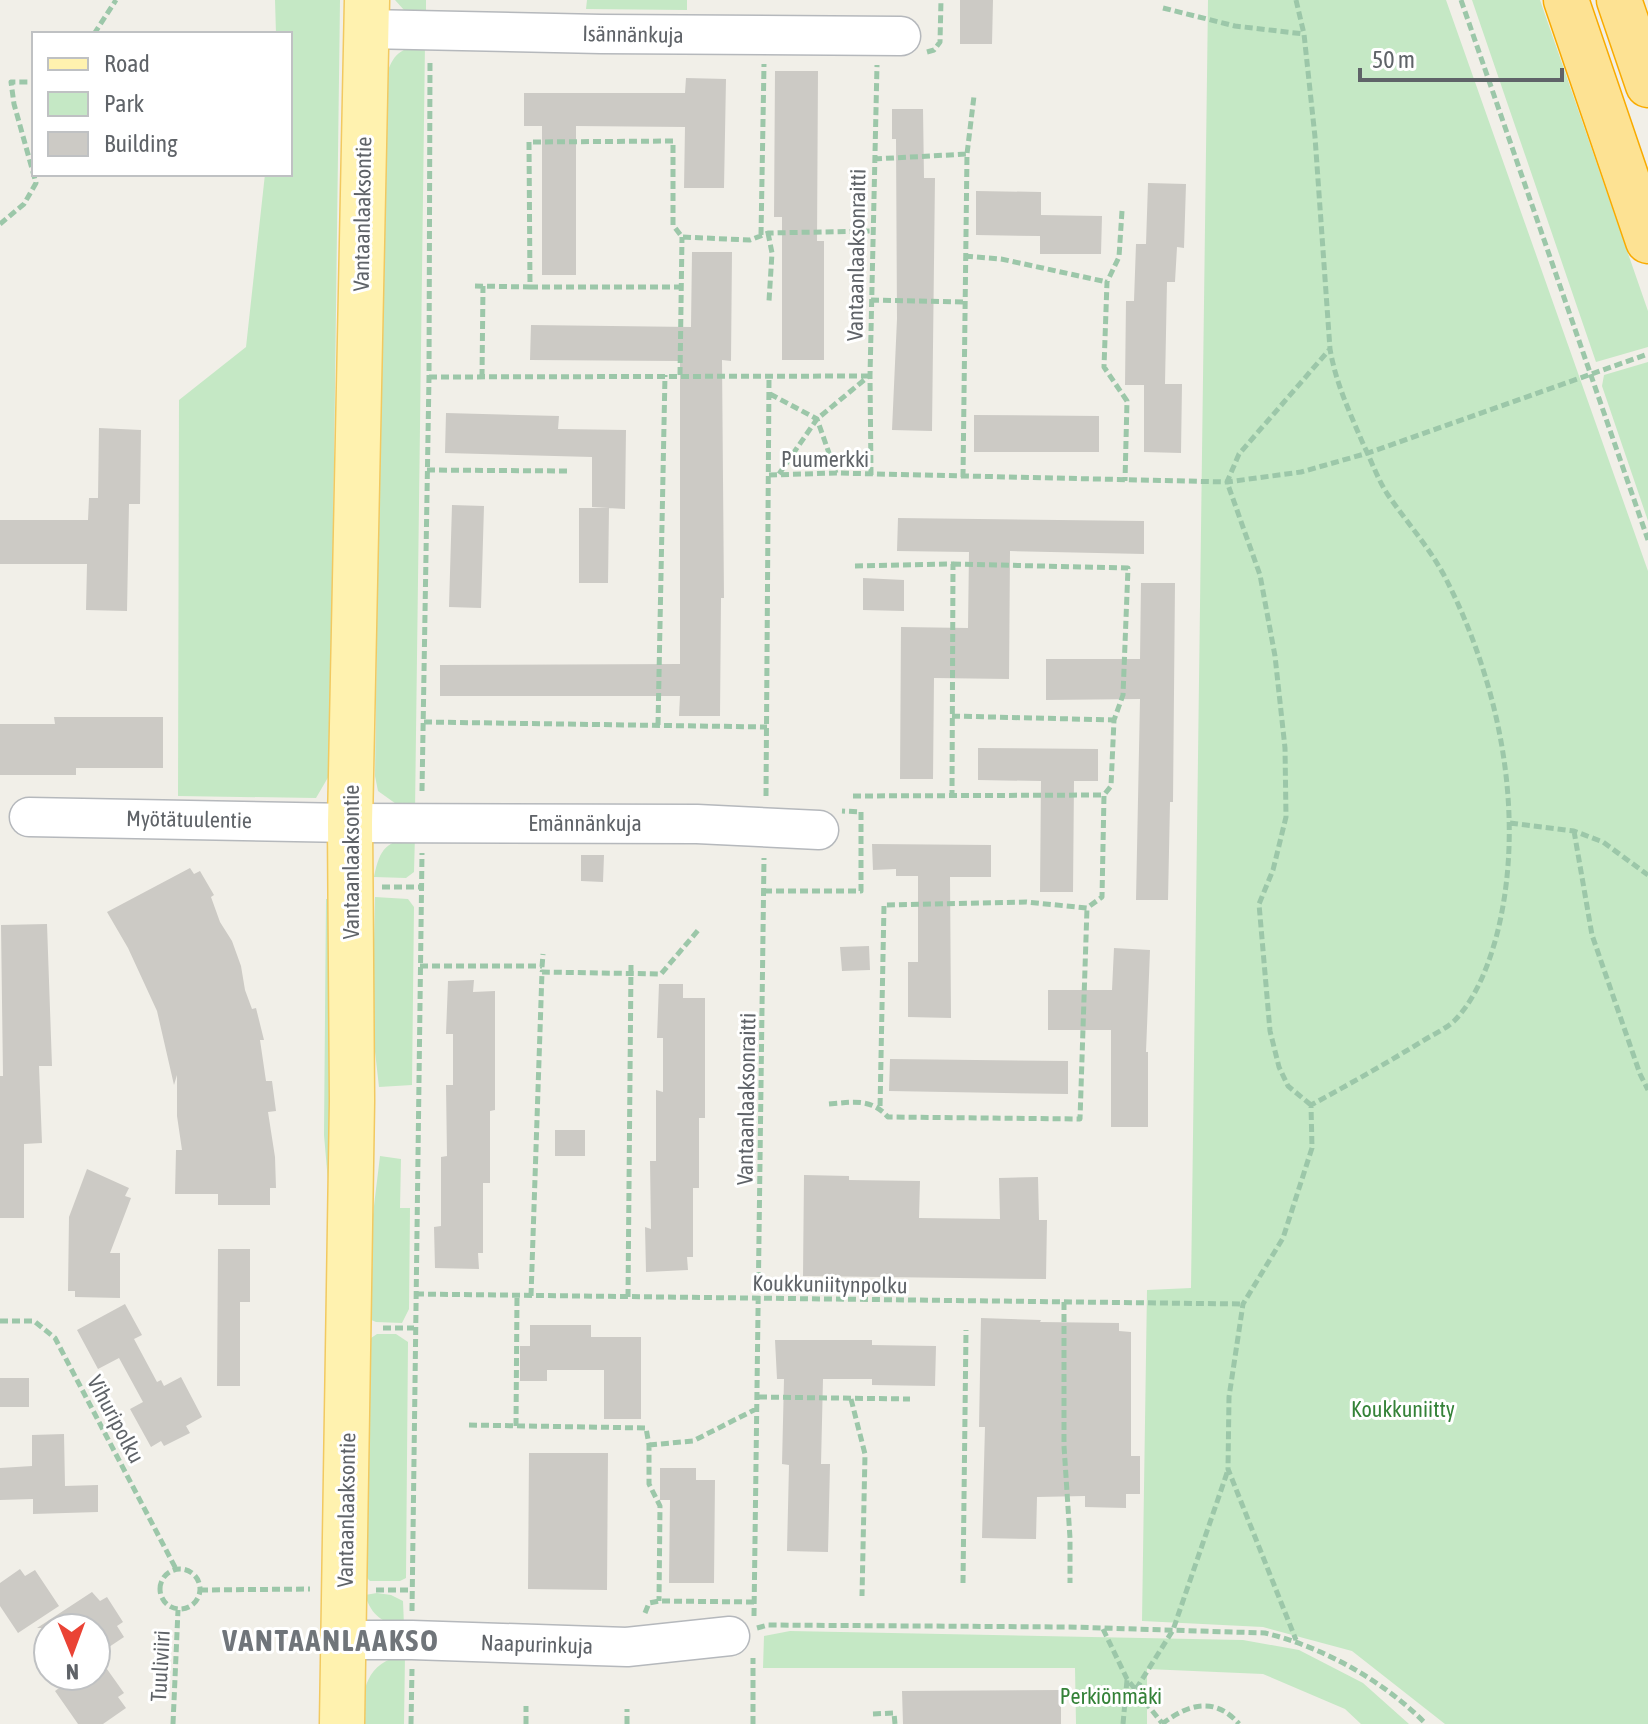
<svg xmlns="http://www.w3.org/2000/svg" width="1648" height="1724" font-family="'Asap Condensed',sans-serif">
	<rect width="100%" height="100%" fill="#f1efe8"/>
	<path fill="#c5e8c5" d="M275,0h65l-10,774 -14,24 -138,-2 1,-396 67,-53 19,-173h25v-140h-14z
		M395,0h31v17l-22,-7z
		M587,0h100v10l-101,-1z
		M1208,0h238l202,571v1153h-203l-93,-73 -89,-24 -121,-6 5,-331 44,-2z
		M1472,0h68l108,311v36l-52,15z
		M425,43l-10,768 -16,-5 -21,-15 -3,-15 9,-692c8,-29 12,-34 41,-41z
		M1648,362v159l-46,-135 2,-11z
		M415,835l-1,37 -8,6 -32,-1c6,-30 12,-34 41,-42z
		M375,897l33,2 6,8 -2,178 -33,2 -7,-62z
		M326,899h9l-6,294 -5,-58z
		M380,1156l21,3 -1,49h10l-1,101 -7,14 -26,-1 -7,-3 1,-80z
		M377,1334h19l12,8 -2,236 -6,3h-30l-5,-5 3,-236z
		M377,1593l14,2 12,6 1,25c-22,-3 -32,-10 -39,-31z
		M790,1631l453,9 56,10 64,33 46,41h-48l-16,-15 -82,-35 -116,-5v55h-71l-1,-56h-312l1,-32z
		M405,1655l-1,69h-42c0,-34 3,-62 43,-69z"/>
	<path fill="#cccac5" d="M960,0h33l-1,44h-32z
		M775,71h43l-1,170h7v119h-42v-143h-8z
		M686,78l40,1 -2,109h-40l1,-61 -109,-1v149h-34v-149h-18v-33h161z
		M892,109h31l1,69h11l-3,253 -40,-1 5,-111 -1,-180h-4z
		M1148,183l38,1 -2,64 -7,-1 -2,35h-8l-2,102h17l-1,69 -37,-1v-67h-19l1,-84h8l2,-57h10z
		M976,191l65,1v23l61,1 -1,38h-61v-18l-64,-1z
		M692,252h40l-1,109 -9,-1 2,238h-3l-1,118h-41l1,-20h-240v-31l240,-1v-303l-150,-1 1,-35 160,2z
		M446,413l113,3 -1,13 68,1 -1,79 -33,-2v-50l-147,-4z
		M974,415l125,1v36h-125z
		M99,428l42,2 -1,74h-11l-2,107 -41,-1 1,-46h-87v-44h88l1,-22h9z
		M452,505l32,1 -3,102 -32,-1z
		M579,508h30l-1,75h-29z
		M898,518l246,3v33l-134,-3 -1,128 -75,-1 -1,101h-33l1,-152 67,1 1,-76 -72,-1z
		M863,578l41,2v31l-41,-1z
		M1141,583h34l-2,219h-3l-2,98h-32l4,-201 -94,1v-41h94z
		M54,717h109v51h-87v7h-76v-51h55z
		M978,748l120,1v32h-24l-1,111h-33l1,-111 -63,-1z
		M872,844l119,1v32h-41l1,141 -43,-1v-55h10v-86h-22v-7l-23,1z
		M581,855h23l-1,27 -22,-1z
		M190,868l4,6 6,-3 14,24 -3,2 9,25 12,19 9,25 4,24 7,19 4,-1 8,32h-4l6,41h6l4,30 -8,1 7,45 1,31h-6v17h-52v-11h-43l1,-44h6l-5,-34v-41l-3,10 -17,-74 -29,-63 -21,-36z
		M47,924l5,142h-13l3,77 -18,1v74h-24v-142h3l-2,-151z
		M869,946l1,24 -28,1 -2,-24z
		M1114,948l36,2 -4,102h2v75h-37v-97h-63v-40h64z
		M474,980l-1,12 22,-1v119l-5,1v72h-7v70h-5l1,16 -44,-1 -1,-41 7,-1v-69l6,-1 -1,-71h7v-51h-7l2,-53z
		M659,984h24v14h22v120h-6v70h-6v69h-6l1,13 -42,2 -1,-45 6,2 -1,-68h6v-71l7,2v-54h-6z
		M890,1059l178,2v33l-179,-3z
		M555,1130h30v26h-30z
		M87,1169l42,19 -4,8 6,2 -21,55h10v45l-45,-1v-6h-7l1,-74z
		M804,1175l45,1v4l71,1 -1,37 81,1 -1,-41 39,-1 1,43h8l-1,59 -243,-3z
		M218,1249h32v53h-10v84h-23z
		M125,1304l17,31 -8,4 23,43 4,-2 3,6 17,-9 21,40 -16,9 4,7 -26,13 -3,-5 -10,6 -21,-38 13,-7 -24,-44 -21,11 -21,-39z
		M981,1318l60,2 -1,2 79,1v8l12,1v124h9v38h-14v14l-41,-1v-11l-48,1 -1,42 -54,-1 3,-111h-6z
		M530,1325h61v12h50v82h-37v-49h-57v11h-27v-35h10z
		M775,1340h97v5l64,1 -1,40 -63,-1v-6h-49l-2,85h9l-2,88 -41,-1 2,-86 -7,-1 2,-85h-7z
		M0,1378h29v29h-29z
		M64,1434l1,52 33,-1v27l-65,2v-15l-33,1v-32l32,-2v-31z
		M529,1453h79l-1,137 -79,-1z
		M660,1468h36v12h19l-1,103h-45l1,-83h-10z
		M20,1569l5,7 10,-6 24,36 -41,27 -18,-27v-23z
		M92,1592l8,9 7,-4 16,25 -6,4 7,11 -27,18 27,38 -6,4 8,11 -23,16h-25l-23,-33 21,-15h20v-48h-59z
		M1061,1690v34h-158l-1,-33z"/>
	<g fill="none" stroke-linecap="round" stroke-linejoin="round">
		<g stroke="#b5b8bc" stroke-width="41">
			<path id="minor" d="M366,29l235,5 300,2
				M29,817l321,6 347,1 122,6
				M343,1640h69l215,7 103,-11"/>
		</g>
		<g stroke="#f2c960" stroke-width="47">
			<path id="major" d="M342,1724l10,-623 -2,-278 17,-823"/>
		</g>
		<g stroke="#f9ab00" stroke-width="47">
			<path id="highway" d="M1566,0l82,241
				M1619,0l29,85"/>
		</g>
		<path stroke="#9cc7a9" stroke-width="5" stroke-dasharray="8 4" stroke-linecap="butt" d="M1296,0l8,34 11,103 15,212c6,35 20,64 34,97 8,16 14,34 24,49 20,29 42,53 58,84 55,108 81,241 50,359 -8,28 -19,58 -40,81 -8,9 -24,16 -35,23 -36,22 -73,43 -110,63l1,43 -29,90 -40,66 -14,93 -1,72 68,171
			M1461,0l187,540
			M1163,8l72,18 69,8
			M94,34l22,-34
			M927,52l7,-2 6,-8 1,-42
			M874,159l93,-5
			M1122,211l-3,46 -12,25 -3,85 23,34 -2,80
			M0,224l24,-20 12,-21 -22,-79 -3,-22h23
			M768,233l4,20 -3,48
			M761,235l3,-171
			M965,256l36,3 106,23
			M475,286l55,1 -1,-145 144,-1v84l9,12 68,3 18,-7 105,-2
			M530,287h150
			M871,300l93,2
			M680,375l2,-138
			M429,377l441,-1
			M482,377l1,-91
			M770,394l47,25 19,54
			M427,470l141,1
			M779,474l38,-55 52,-43
			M769,475l67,-2 391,9 74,-10 67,-19 280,-99
			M871,475l-1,-99 7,-311
			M963,477l4,-323 7,-58
			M953,564l175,4 -5,127 -9,25 -3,66 -7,9
			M855,566l98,-2 -1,231
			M952,716l162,4
			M424,722l343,5
			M658,725l7,-350
			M422,791l7,-414 1,-316
			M766,796l3,-418
			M853,796l251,-1 -2,102 -15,11 -61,-6 -142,3 -4,204
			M1510,823l64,8 29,11 45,33
			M1574,831l18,104 48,139 8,16
			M382,887h39
			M764,891h97v-79l-19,-1
			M420,966h122
			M542,967l1,-13
			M829,1104c24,-2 42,-6 59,13l192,2 7,-211
			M1311,1105l-23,-19 -9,-19 -9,-36 -11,-127 14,-34 13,-53 -1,-69 -10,-92 -15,-81 -33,-93 12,-28 90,-104
			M416,1294l827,10
			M531,1296l11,-324 119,2 39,-46
			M628,1297l3,-332
			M1064,1302v144l6,92v45
			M0,1321h34l21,17 121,231
			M383,1328h31
			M759,1397l151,2
			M851,1399l14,55 -3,142
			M469,1425l177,3 3,17v39l11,22 -1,95
			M516,1426l1,-131
			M649,1445l44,-4 65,-33
			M160 1589a20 20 0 1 1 40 0a20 20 0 1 1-40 0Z
			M963,1583l3,-253
			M200,1590l110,-1
			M376,1590h35
			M412,1611l10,-758
			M645,1613l4,-10 10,-2 96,1
			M754,1616l10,-758
			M757,1628l11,-3 301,2 196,6c58,14 119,48 161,91
			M1103,1629l24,50 35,44
			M1136,1689l37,-59 55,-160
			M873,1714l21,-1 1,11
			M173,1724l5,-114
			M411,1724l1,-55
			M526,1724v-18
			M627,1724v-15
			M753,1724v-66
			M1123,1724l4,-44
			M1162,1724c26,-20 53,-28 77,0"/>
		<use href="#minor" stroke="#fff" stroke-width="38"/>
		<use href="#major" stroke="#fff2af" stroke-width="44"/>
		<use href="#highway" stroke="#fde293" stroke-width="44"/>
	</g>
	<g text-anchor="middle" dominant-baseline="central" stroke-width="6" stroke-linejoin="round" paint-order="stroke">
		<g font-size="22" fill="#5f6368" stroke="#fff">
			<text transform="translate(633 34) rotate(1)">Isännänkuja</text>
			<text transform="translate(362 214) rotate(-89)">Vantaanlaaksontie</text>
			<text transform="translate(856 255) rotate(-89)">Vantaanlaaksonraitti</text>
			<text x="825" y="459">Puumerkki</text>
			<text transform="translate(189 819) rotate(1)">Myötätuulentie</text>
			<text x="585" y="823">Emännänkuja</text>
			<text transform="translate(351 862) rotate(-90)">Vantaanlaaksontie</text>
			<text transform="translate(746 1099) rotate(-89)">Vantaanlaaksonraitti</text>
			<text transform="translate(830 1284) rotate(1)">Koukkuniitynpolku</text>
			<text transform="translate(116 1419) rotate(62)">Vihuripolku</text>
			<text transform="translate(346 1510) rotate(-89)">Vantaanlaaksontie</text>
			<text transform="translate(537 1644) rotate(2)">Naapurinkuja</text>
			<text transform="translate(160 1666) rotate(-87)">Tuuliviiri</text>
		</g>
		<g font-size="22" fill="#348238" stroke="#fff">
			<text x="1403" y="1409">Koukkuniitty</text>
			<text x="1111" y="1696">Perkiönmäki</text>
		</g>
		<g font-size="30" font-weight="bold" letter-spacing="2" fill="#70757a" stroke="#fff">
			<text x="331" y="1640">VANTAANLAAKSO</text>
		</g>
	</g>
	<rect x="32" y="32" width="260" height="144" fill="#ffffff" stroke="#bfc1c3" stroke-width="2"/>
	<rect x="48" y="58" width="40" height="12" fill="#fff2af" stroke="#bfc1c3" stroke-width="2"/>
	<text x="104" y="72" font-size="24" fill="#5f6368">Road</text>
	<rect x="48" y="92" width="40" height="24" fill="#c5e8c5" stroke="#bfc1c3" stroke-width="2"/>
	<text x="104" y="112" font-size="24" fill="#5f6368">Park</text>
	<rect x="48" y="132" width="40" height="24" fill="#cccac5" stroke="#bfc1c3" stroke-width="2"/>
	<text x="104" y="152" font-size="24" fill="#5f6368">Building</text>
	<g transform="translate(72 1652) rotate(179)"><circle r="38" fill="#ffffff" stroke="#bfc1c3" stroke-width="2"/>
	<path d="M0-6L14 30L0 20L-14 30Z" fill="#ea4335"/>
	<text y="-12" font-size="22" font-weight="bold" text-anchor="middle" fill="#5f6368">N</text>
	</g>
	<path d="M1360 68v12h202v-12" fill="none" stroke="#5f6368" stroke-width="4"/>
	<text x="1372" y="68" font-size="24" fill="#5f6368" stroke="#ffffff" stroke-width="6" paint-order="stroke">50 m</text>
</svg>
